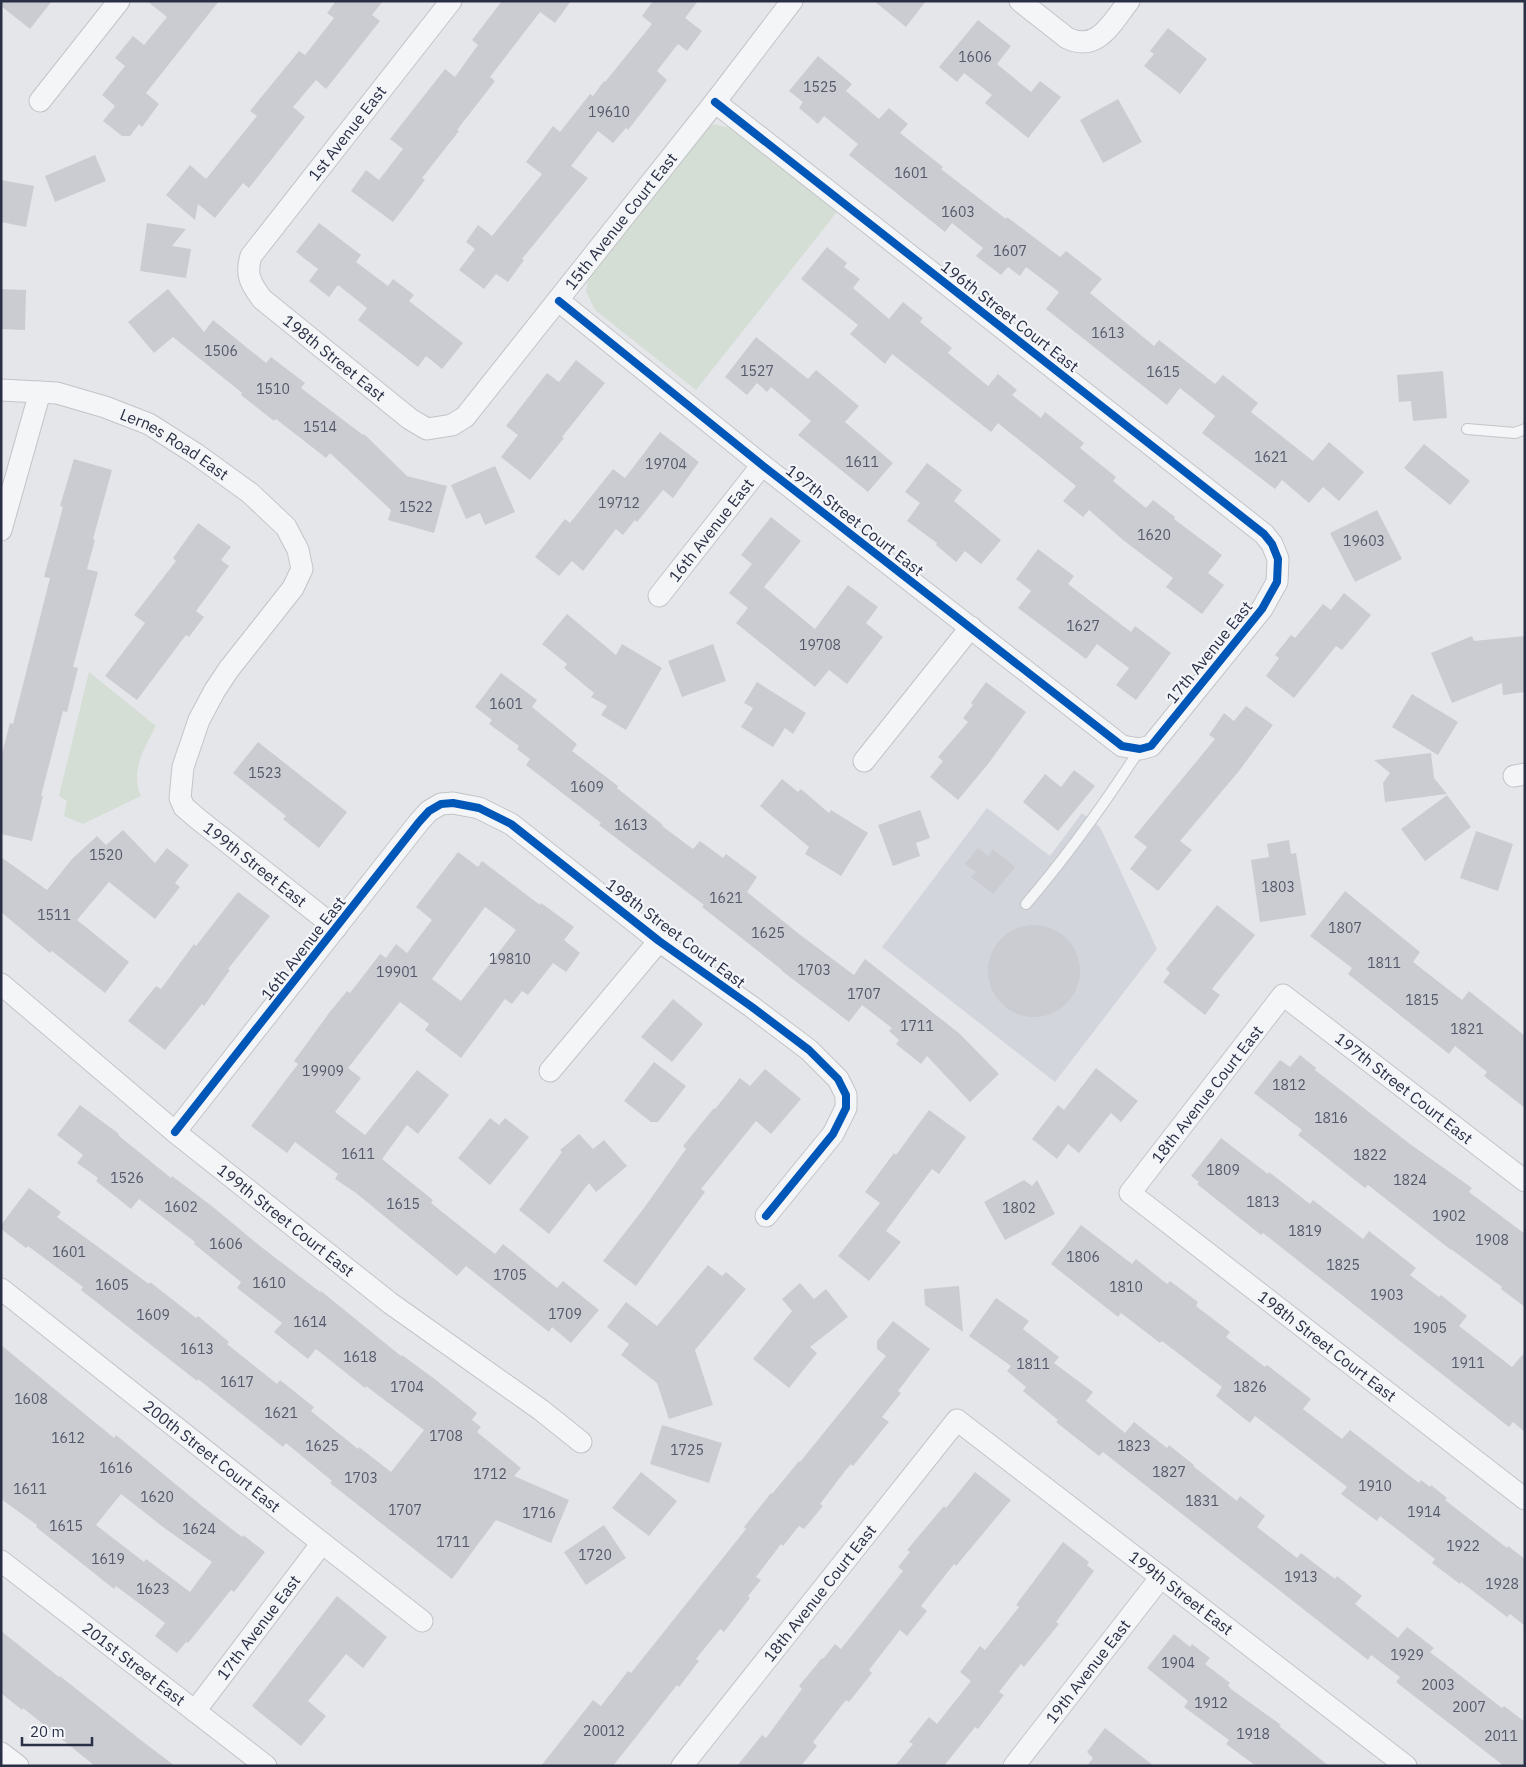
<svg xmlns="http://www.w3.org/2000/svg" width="1526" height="1767" font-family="'IBM Plex Sans',sans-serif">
	<rect width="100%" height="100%" fill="#e5e6ea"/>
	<path fill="#d3d5dd" d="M987,808l63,48 32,-43 18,14 57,122 -102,133 -173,-135z"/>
	<path fill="#d4ded5" d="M714,124l16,4 107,84 -141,178 -101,-80 -9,-19 4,-20 111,-138z
		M89,672l67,54c-12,22 -26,46 -15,70l-58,28 -19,-8 3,-15 -8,-5z"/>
	<path fill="#cbccd1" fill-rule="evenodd" d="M1,1h51l-22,28 -29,-23z
		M147,1h72l-73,92 13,11 -17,23 -3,-3 -9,12h-8l-19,-15 12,-15 -13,-11 23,-29 -10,-8 18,-22 11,9 23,-28z
		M336,1h47l-11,14 8,6 -54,68 -10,-9 -23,27 12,10 -56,71 -6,-5 -28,35 -17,-14 -3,16 -29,-25 24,-30 16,14 51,-63 -7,-5 49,-60 6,4 29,-37 -7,-5z
		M502,1h69l-16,22 -15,-11 -50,65 5,4 -38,49 2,1 -37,47 3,2 -32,42 -42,-31 15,-21 13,10 24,-31 -13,-10 55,-70 10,8 23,-32 -6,-5z
		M653,1h45l-13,17 17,13 -15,20 -9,-7 -21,27 10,9 -39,50 -2,-2 -13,15 -15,-12 -27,35 17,12 -66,81 2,1 -16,22 -12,-8 -12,15 -25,-19 16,-21 -9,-7 12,-17 14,11 50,-62 -16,-12 27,-36 7,6 30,-38 3,2 11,-15 1,1 47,-58 -10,-8z
		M874,1h52l-20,26z
		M978,20l33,26 -14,18 34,28 9,-11 21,16 -33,41 -43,-35 7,-8 -28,-22 -7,9 -18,-15z
		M1168,28l39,31 -27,35 -36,-28 10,-12 -4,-3z
		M818,56l34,28 -6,7 33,28 10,-11 19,16 -8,9 43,34 -2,2 65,50 1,-2 53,40 6,-6 36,28 -12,14 64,53 5,-6 56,44 8,-9 35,28 -7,9 62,49 16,-19 35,30 -25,29 -16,-14 -14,16 -27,-23 -7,9 -73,-56 13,-17 -35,-28 -13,17 -121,-96 13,-17 -33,-25 -6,9 -12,-9 -7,8 -25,-19 7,-8 -31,-25 -7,9 -96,-77 9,-11 -34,-28 -6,8 -19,-16 4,-6 -14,-11z
		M1118,99l24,43 -39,21 -23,-43z
		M95,155l11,26 -51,21 -10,-26z
		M1,180l33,6 -8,41 -25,-5z
		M147,223l39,6 -14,17 19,3 -5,29 -46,-7z
		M319,223l42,32 -5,7 32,24 5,-7 21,16 -5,6 54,42 -21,26 -16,-13 -8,11 -60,-47 9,-12 -29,-23 -9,12 -20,-16 9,-12 -22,-17z
		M827,247l20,16 -3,4 16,12 -7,9 36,31 14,-17 20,16 -3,4 32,26 -4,5 40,33 10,-12 19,16 -5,5 29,23 4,-6 39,31 -4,5 36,29 -3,4 33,27 7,-8 22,17 -1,2 48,36 -14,18 16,12 -22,29 -36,-27 7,-9 -50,-38 -34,-30 -6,7 -20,-16 13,-15 -78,-63 -7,9 -99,-78 -7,10 -35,-30 8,-9 -57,-46z
		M1,289l25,1 -1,40 -24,-1z
		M168,289l36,43 9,-12 53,43 5,-6 34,26 -4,5 62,47 1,-1 43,42 40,10 -13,47 -46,-13 3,-10 -61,-57 -4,5 -50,-39 -2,2 -33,-26 1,-2 -69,-56 -19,16 -26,-31z
		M756,337l52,42 8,-9 43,36 -14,16 48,41 -25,29 -70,-57 13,-14 -40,-34 -4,5 -10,-9 -10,12 -22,-18z
		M576,360l29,23 -43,54 2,1 -34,42 -29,-23 17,-22 -12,-9 41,-53 12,9z
		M1443,371l4,47 -34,3 -2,-20 -12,1 -2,-27z
		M660,432l39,30 -26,36 -10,-8 -26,32 -2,-2 -12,15 -7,-6 -33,42 -11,-10 -13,15 -24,-19 30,-38 5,4 43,-54 12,9z
		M1424,444l46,37 -20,24 -46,-37z
		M74,459l38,11 -19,69 2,1 -8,29 11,3 -25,95 5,1 -11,44 -4,-1 -22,85h2l-11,45 -31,-7v-77l9,-34 3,1 37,-146 -6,-1 19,-70 -3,-1z
		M927,463l35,27 -8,11 47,39 -20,24 -16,-13 -9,11 -20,-17 1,-2 -30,-22 13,-18 -15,-11z
		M495,466l20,46 -30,13 -5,-12 -14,6 -15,-34z
		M1377,510l25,49 -47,23 -25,-49z
		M771,517l30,24 -37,46 51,42 33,-44 30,22 -12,16 17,14 -36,47 -18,-14 -14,17 -79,-64 12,-15 -19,-15 23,-29 -11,-9z
		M198,523l33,24 -10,13 8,6 -33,45 8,6 -15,20 -3,-2 -49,65 -32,-24 40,-53 -11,-8 42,-54 -3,-3z
		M1038,549l36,27 -6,8 63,48 4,-6 36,27 -35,47 -20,-15 13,-17 -32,-24 -11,15 -68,-51 13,-17 -15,-12z
		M1344,593l27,22 -29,35 -6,-4 -42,52 -28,-22 13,-18 -4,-3 16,-20 4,3 28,-34 8,6z
		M567,614l49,41 6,-11 40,24 -36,62 -25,-15 6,-9 -16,-9 3,-4 -30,-25 3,-4 -25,-20z
		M1472,636l2,5 51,-5v56l-22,3 -1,-12 -50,20 -21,-50z
		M713,644l13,37 -44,16 -14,-36z
		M501,673l36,27 -5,7 45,37 -5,7 46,35 -1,2 46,37 -1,1 31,23 7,-8 23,17 3,-4 31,23 -10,15 52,42 55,41 11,-16 95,75 39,40 -29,28 -43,-46 -6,8 -25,-20 3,-4 -10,-9 3,-3 -30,-23 -13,17 -67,-51v-1l-80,-63 2,-2 -105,-80 2,-2 -75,-58 4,-6 -13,-10 2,-3 -30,-22 3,-4 -17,-13z
		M757,682l49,31 -13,21 -8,-6 -12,19 -32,-20 12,-19 -9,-5z
		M986,682l40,30 -38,52 -30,36 -28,-23 13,-16 -5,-4 30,-35 -5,-4 10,-13 -2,-2z
		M1412,694l46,28 -20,33 -46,-28z
		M1246,706l27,19 -34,46 -59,70 12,9 -34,41 -28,-22 17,-22 -13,-10 81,-98 -6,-4 15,-22 10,8z
		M258,742l89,70 -28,36 -36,-29 3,-3 -53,-43z
		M1431,753l3,25 13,16 -62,8 -2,-19 7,-10 -16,-13z
		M1074,770l21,16 -37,45 -35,-29 22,-28 16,13z
		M782,779l16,13 3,-3 28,24 2,-3 37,23 -27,43 -36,-22 4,-7 -49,-41z
		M1447,795l24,32 -46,34 -24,-32z
		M920,810l10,28 -14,5 4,13 -27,10 -15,-41z
		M123,830l32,33 12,-15 22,17 -14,18 5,4 -25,32 -46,-37 -32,38 52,42 -24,31 -53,-42 -2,2 -49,-41v-55l46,33 25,-31 25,-23 9,9z
		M1476,831l37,13 -15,47 -38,-13z
		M1289,840l2,14 5,-1 10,62 -46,7 -9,-62 18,-3 -2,-13z
		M978,848l10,8 5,-7 22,18 -22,27 -22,-17 5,-5 -11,-8z
		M458,852l20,15 4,-6 58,44 1,-2 33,24 -10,13 16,13 -14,19 -13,-9 -25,32 -6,-4 -10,13 -7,-5 -44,59 -36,-28 4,-6 -29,-22 -52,66 13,10 -26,34 30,23 52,-65 32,25 -31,39 -11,-9 -25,34 51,41 -2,3 64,51 8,-10 54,44 6,-7 36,29 -28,33 -19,-16 -3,5 -83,-66 -9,10 -101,-83 -21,-14 3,-5 -43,-32 -8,11 -36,-27 47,-62 -4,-3 35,-48 18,-22 3,2 30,-39 6,4 10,-14 11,9 25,-33 -16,-13zM485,907l31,23 -55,71 -29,-22z
		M1345,891l75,61 -7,10 49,38 7,-9 56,45v72l-41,-32 3,-4 -32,-26 -6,8 -101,-80 4,-6 -42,-32z
		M238,892l32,24 -42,53 2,1 -26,36 -2,-2 -37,46 -37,-29 28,-35 5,3 33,-45 2,2z
		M1217,905l38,30 -43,54 8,6 -15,20 -42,-33 7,-9 -4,-4z
		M988 971a46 46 0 1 1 92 0a46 46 0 1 1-92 0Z
		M673,999l30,25 -31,38 -31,-25z
		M1300,1055l16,13 -1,2 95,74 62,44 -3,4 56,42v73l-24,-18 1,-2 -51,-38v1l-83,-65 -3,3 -67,-53 4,-5 -48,-37 26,-33 10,7z
		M654,1062l32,24 -28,36h-7l-27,-21z
		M1096,1068l42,33 -17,21 -10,-9 -32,40 -11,-9 -11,15 -25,-20 26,-34 6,5z
		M765,1069l36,30 -30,35 -15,-13 -55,68 4,3 -69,94 -33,-25 41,-53 42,-59 -3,-3 31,-38 1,1 25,-31 10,8z
		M80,1105l39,29 -1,1 53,43 1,-2 41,31 47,39 60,46 1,-1 80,65 1,-1 34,25 41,33 -5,7 9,7 -4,5 44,36 -7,8 55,24 -18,43 -55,-23 -44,59 -122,-96 2,-2 -46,-38 -3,4 -85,-68 -1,2 -116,-91 2,-3 -55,-41 -2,2 -25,-19v-4l28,-37 32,24 -4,5 92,67 1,-2 46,36 2,-2 31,26 -2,2 50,40 3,-4 34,27 -3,4 47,38 1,-2 32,25 33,-42 -58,-44 -1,2 -49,-39 -8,10 -34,-27 8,-9 -45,-35 4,-6 -47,-38 1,-2 -56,-43 -8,10 -35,-28 2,-3 -21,-15 6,-8 -26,-20z
		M929,1110l37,27 -27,37 -7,-5 -46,62 15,11 -32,39 -31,-25 42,-53 -15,-11 29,-39 2,2z
		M490,1118l9,7 6,-7 24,19 -39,48 -32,-27z
		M579,1134l14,15 11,-9 23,26 -31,26 -7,-9 -40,51 -30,-24 43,-58 -2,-2z
		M1221,1138l47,36 1,-2 41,32 3,-4 50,39 6,-8 47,37 -6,7 29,22 2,-2 26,21 -8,10 53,41 13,-15v80l-12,-10 -4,5 -246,-194 -2,2 -64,-51 2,-2 -8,-6z
		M1024,1180l8,6 5,-6 18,34 -50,26 -21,-38z
		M1081,1225l51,39 4,-5 31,25 3,-3 28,21 -2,4 34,26 -4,5 39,30 2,-2 44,34 -8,10 39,30 8,-9 69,53 2,-3 9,7 1,-2 16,13 -2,2 62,48 1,-2 17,13v67l-15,-12 -3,3 -46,-35 -1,2 -28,-21 3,-4 -55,-43 -3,5 -36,-27 6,-7 -92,-71 -5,7 -34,-27 6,-9 -60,-46 -2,2 -39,-30 -3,4 -67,-53z
		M708,1265l14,11 4,-4 20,17 -51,61 18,55 -44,14 -12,-36 -36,-28 8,-11 -22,-17 19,-25 31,24z
		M800,1283l14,16 12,-10 22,28 -38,30 7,6 -28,35 -36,-29 39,-48 -10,-12z
		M959,1286l4,46 -38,-27 -1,-16z
		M996,1298l33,23 -6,8 36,28 -5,6 39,29 -7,9 39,32 9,-11 33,26 2,-3 25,20 -1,1 44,35 3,-5 25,20 -8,11 40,31 4,-5 34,26 2,-3 25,20 -7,8 43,34 9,-11 27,21 -4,4 72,56 2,-2 21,16v44h-21l-108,-84 4,-5 -29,-22 -3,5 -265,-208 -4,4 -43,-34 2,-2 -35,-29 3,-4 -19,-16 4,-5 -42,-30z
		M893,1321l37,28 -32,42 3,2 -19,24 7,5 -36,44 -2,-2 -6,7 -25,33 3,2 -19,23 -5,-3 -16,20 -2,-2 -25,33 5,3 -13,16 2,2 -26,34 -4,-3 -24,30 3,2 -20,26 -2,-2 -64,81h-72l52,-66 8,6 27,-35 3,2 115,-144 -2,-2 27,-34 1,1 27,-33 1,1 86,-106 -9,-7v-8z
		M1,1345l113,93 2,-3 86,71 40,31 1,-2 22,17 -31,40 -3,-2 -43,53 -2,-1 -9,11 -22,-17 10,-13 -49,-37 -2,3 -78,-62 1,-2 -36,-26zM121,1494l42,33 49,35 -22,30 -44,-33 -2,3 -48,-37z
		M662,1425l60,18 -13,40 -59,-19z
		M641,1472l36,29 -28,35 -37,-28z
		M975,1472l36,28 -55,66 -2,-2 -33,42 6,5 -20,25 -7,-6 -31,40 3,3 -23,29 -3,-2 -33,42 4,4 -16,20h-64l25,-31 4,3 36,-49 -3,-3 23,-28 1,1 12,-15 6,5 62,-78 -5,-4 12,-15 -3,-2 37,-44 2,2z
		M604,1525l22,33 -40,27 -22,-33z
		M1063,1542l26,20 -2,3 7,6 -38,51 3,2 -35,43 -3,-3 -22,28 5,3 -26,34 -3,-2 -31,39h-49l18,-22 -4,-2 20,-25 8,7 34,-43 -11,-9 20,-26 5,4 34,-43 -3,-2z
		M337,1596l50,41 -24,31 -17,-14 -38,47 18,15 -25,30 -49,-40z
		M1,1631l58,46 1,-1 82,65 33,25h-80l-72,-58 -1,2 -21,-17z
		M1174,1634l16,13 2,-3 18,14 -5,6 25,19 -2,2 3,4 50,36 -2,1 50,40h-73l-30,-22 3,-4 -45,-33 4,-6 -41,-33z
		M1105,1728l49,38h-67l6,-8 -6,-6z"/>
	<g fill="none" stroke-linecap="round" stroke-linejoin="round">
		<g stroke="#c3c4c8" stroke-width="12">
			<path id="lane" d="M1467,429l48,4 10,-4
				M1026,904c42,-49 79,-101 114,-155"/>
		</g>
		<g stroke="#c3c4c8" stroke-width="23">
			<g id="street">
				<path id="s1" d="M451,1l-200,255c-6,19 0,28 11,43l148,120 17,10 25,-4 13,-8 250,-315 77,-101"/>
				<path d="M1020,1l47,37c31,15 45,-16 62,-37"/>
				<path d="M40,101l79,-100"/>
				<path d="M559,301l203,164 360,281 18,3 11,-3 111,-137 15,-27 1,-23 -6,-15 -8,-10 -549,-432"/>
				<path id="s2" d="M1,390l56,3 48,14 44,17 47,30 54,39 36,34 12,23 4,19 -9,19 -64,81 -14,21 -16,30 -16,47 -3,31 4,9 14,12 138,109"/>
				<path d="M1,530l39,-138"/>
				<path id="s3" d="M659,596l103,-131"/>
				<path d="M864,761l107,-134"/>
				<path d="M1514,776l11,-2"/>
				<path id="s4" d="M1,984l174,148 215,171 151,107 40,32"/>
				<path d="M550,1071l109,-130"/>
				<path d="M175,1132l244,-310 10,-11 12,-7 12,-1 26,5 32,16 148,117 93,66 57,43 29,29 8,16v13l-13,26 -67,82"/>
				<path id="s5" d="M1525,1181l-242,-186 -153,198 395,306"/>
				<path id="s6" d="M1,1289l321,254 100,78"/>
				<path id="s7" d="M1,1561l265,205"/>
				<path id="s8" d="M195,1711l127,-168"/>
				<path d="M1,1753l17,13"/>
				<path id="s9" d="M682,1766l275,-346 449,346"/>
				<path id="s10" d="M1014,1766l147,-189"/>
			</g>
		</g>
		<use href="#lane" stroke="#f4f5f7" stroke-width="10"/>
		<use href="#street" stroke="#f4f5f7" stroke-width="21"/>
		<g stroke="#f3f5f9" stroke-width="11">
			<path id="cycleway" d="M559,301l203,164 360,281 18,3 11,-3 111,-137 15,-27 1,-23 -6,-15 -8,-10 -549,-432
				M175,1132l244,-310 10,-11 12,-7 12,-1 26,5 32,16 148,117 93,66 57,43 29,29 8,16v13l-13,26 -67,82"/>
		</g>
		<use href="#cycleway" stroke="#0057b8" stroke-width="8"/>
	</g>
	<g text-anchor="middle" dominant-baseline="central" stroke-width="4.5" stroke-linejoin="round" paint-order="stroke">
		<g font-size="14" fill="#53596a">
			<text x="975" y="57">1606</text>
			<text x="820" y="87">1525</text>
			<text x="609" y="112">19610</text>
			<text x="911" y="173">1601</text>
			<text x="958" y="212">1603</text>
			<text x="1010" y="251">1607</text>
			<text x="1108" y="333">1613</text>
			<text x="221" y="351">1506</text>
			<text x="757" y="371">1527</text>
			<text x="1163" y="372">1615</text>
			<text x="273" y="389">1510</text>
			<text x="320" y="427">1514</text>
			<text x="1271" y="457">1621</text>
			<text x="862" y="462">1611</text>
			<text x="666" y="464">19704</text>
			<text x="619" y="503">19712</text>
			<text x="416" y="507">1522</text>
			<text x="1154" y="535">1620</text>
			<text x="1364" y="541">19603</text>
			<text x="1083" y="626">1627</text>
			<text x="820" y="645">19708</text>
			<text x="506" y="704">1601</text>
			<text x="265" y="773">1523</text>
			<text x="587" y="787">1609</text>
			<text x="631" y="825">1613</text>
			<text x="106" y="855">1520</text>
			<text x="1278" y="887">1803</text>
			<text x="726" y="898">1621</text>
			<text x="54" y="915">1511</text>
			<text x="1345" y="928">1807</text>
			<text x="768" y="933">1625</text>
			<text x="510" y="959">19810</text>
			<text x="1384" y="963">1811</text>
			<text x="814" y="970">1703</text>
			<text x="397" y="972">19901</text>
			<text x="864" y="994">1707</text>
			<text x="1422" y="1000">1815</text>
			<text x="917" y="1026">1711</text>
			<text x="1467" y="1029">1821</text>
			<text x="323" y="1071">19909</text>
			<text x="1289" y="1085">1812</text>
			<text x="1331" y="1118">1816</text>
			<text x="358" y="1154">1611</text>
			<text x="1370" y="1155">1822</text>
			<text x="1223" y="1170">1809</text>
			<text x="127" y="1178">1526</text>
			<text x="1410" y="1180">1824</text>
			<text x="1263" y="1202">1813</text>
			<text x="403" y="1204">1615</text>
			<text x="181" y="1207">1602</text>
			<text x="1019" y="1208">1802</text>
			<text x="1449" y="1216">1902</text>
			<text x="1305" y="1231">1819</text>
			<text x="1492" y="1240">1908</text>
			<text x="226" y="1244">1606</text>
			<text x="69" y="1252">1601</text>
			<text x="1083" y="1257">1806</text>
			<text x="1343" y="1265">1825</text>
			<text x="510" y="1275">1705</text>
			<text x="269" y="1283">1610</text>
			<text x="112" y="1285">1605</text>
			<text x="1126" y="1287">1810</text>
			<text x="1387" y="1295">1903</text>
			<text x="565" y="1314">1709</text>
			<text x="153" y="1315">1609</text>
			<text x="310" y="1322">1614</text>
			<text x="1430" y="1328">1905</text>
			<text x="197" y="1349">1613</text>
			<text x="360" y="1357">1618</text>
			<text x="1468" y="1363">1911</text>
			<text x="1033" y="1364">1811</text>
			<text x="237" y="1382">1617</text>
			<text x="407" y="1387">1704</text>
			<text x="1250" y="1387">1826</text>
			<text x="31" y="1399">1608</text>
			<text x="281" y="1413">1621</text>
			<text x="446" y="1436">1708</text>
			<text x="68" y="1438">1612</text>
			<text x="322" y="1446">1625</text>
			<text x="1134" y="1446">1823</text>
			<text x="687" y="1450">1725</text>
			<text x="116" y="1468">1616</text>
			<text x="1169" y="1472">1827</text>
			<text x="490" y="1474">1712</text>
			<text x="361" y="1478">1703</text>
			<text x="1375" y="1486">1910</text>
			<text x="30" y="1489">1611</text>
			<text x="157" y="1497">1620</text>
			<text x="1202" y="1501">1831</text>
			<text x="405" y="1510">1707</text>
			<text x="1424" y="1512">1914</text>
			<text x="539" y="1513">1716</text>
			<text x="66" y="1526">1615</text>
			<text x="199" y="1529">1624</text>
			<text x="453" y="1542">1711</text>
			<text x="1463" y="1546">1922</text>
			<text x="595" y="1555">1720</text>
			<text x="108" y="1559">1619</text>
			<text x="1301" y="1577">1913</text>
			<text x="1502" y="1584">1928</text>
			<text x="153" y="1589">1623</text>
			<text x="1407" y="1655">1929</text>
			<text x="1178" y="1663">1904</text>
			<text x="1438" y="1685">2003</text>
			<text x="1211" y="1703">1912</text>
			<text x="1469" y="1707">2007</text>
			<text x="604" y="1731">20012</text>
			<text x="1253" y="1734">1918</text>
			<text x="1501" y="1736">2011</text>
		</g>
		<g font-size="16" fill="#293046" stroke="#f3f5f9">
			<text transform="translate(347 133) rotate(-52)">1st Avenue East</text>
			<text stroke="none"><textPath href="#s1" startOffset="872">15th Avenue Court East</textPath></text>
			<text transform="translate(1010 316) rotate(38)">196th Street Court East</text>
			<text stroke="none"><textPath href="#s1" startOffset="464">198th Street East</textPath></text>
			<text stroke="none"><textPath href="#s2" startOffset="185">Lernes Road East</textPath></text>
			<text transform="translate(855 520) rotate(38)">197th Street Court East</text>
			<text stroke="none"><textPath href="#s3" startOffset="84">16th Avenue East</textPath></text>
			<text transform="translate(1209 652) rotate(-51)">17th Avenue East</text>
			<text stroke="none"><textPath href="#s2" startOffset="736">199th Street East</textPath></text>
			<text transform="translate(676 933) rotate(37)">198th Street Court East</text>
			<text transform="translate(303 948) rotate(-52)">16th Avenue East</text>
			<text transform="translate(1404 1088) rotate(38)">197th Street Court East</text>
			<text transform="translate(1207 1094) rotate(-52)">18th Avenue Court East</text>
			<text stroke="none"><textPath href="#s4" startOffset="370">199th Street Court East</textPath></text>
			<text stroke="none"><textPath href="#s5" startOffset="805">198th Street Court East</textPath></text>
			<text stroke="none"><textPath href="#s6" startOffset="269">200th Street Court East</textPath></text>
			<text stroke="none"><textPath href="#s9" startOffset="221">18th Avenue Court East</textPath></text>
			<text stroke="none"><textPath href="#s9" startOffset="725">199th Street East</textPath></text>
			<text stroke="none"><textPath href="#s8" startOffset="105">17th Avenue East</textPath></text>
			<text stroke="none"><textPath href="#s7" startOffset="168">201st Street East</textPath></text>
			<text stroke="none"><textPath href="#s10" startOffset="120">19th Avenue East</textPath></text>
		</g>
	</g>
	<rect width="1526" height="1767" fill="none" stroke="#293046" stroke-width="5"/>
	<path d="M22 1737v8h70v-8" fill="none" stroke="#293046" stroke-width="2.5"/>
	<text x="30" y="1737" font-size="15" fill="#293046" stroke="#f3f5f9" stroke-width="4" paint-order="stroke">20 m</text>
</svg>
